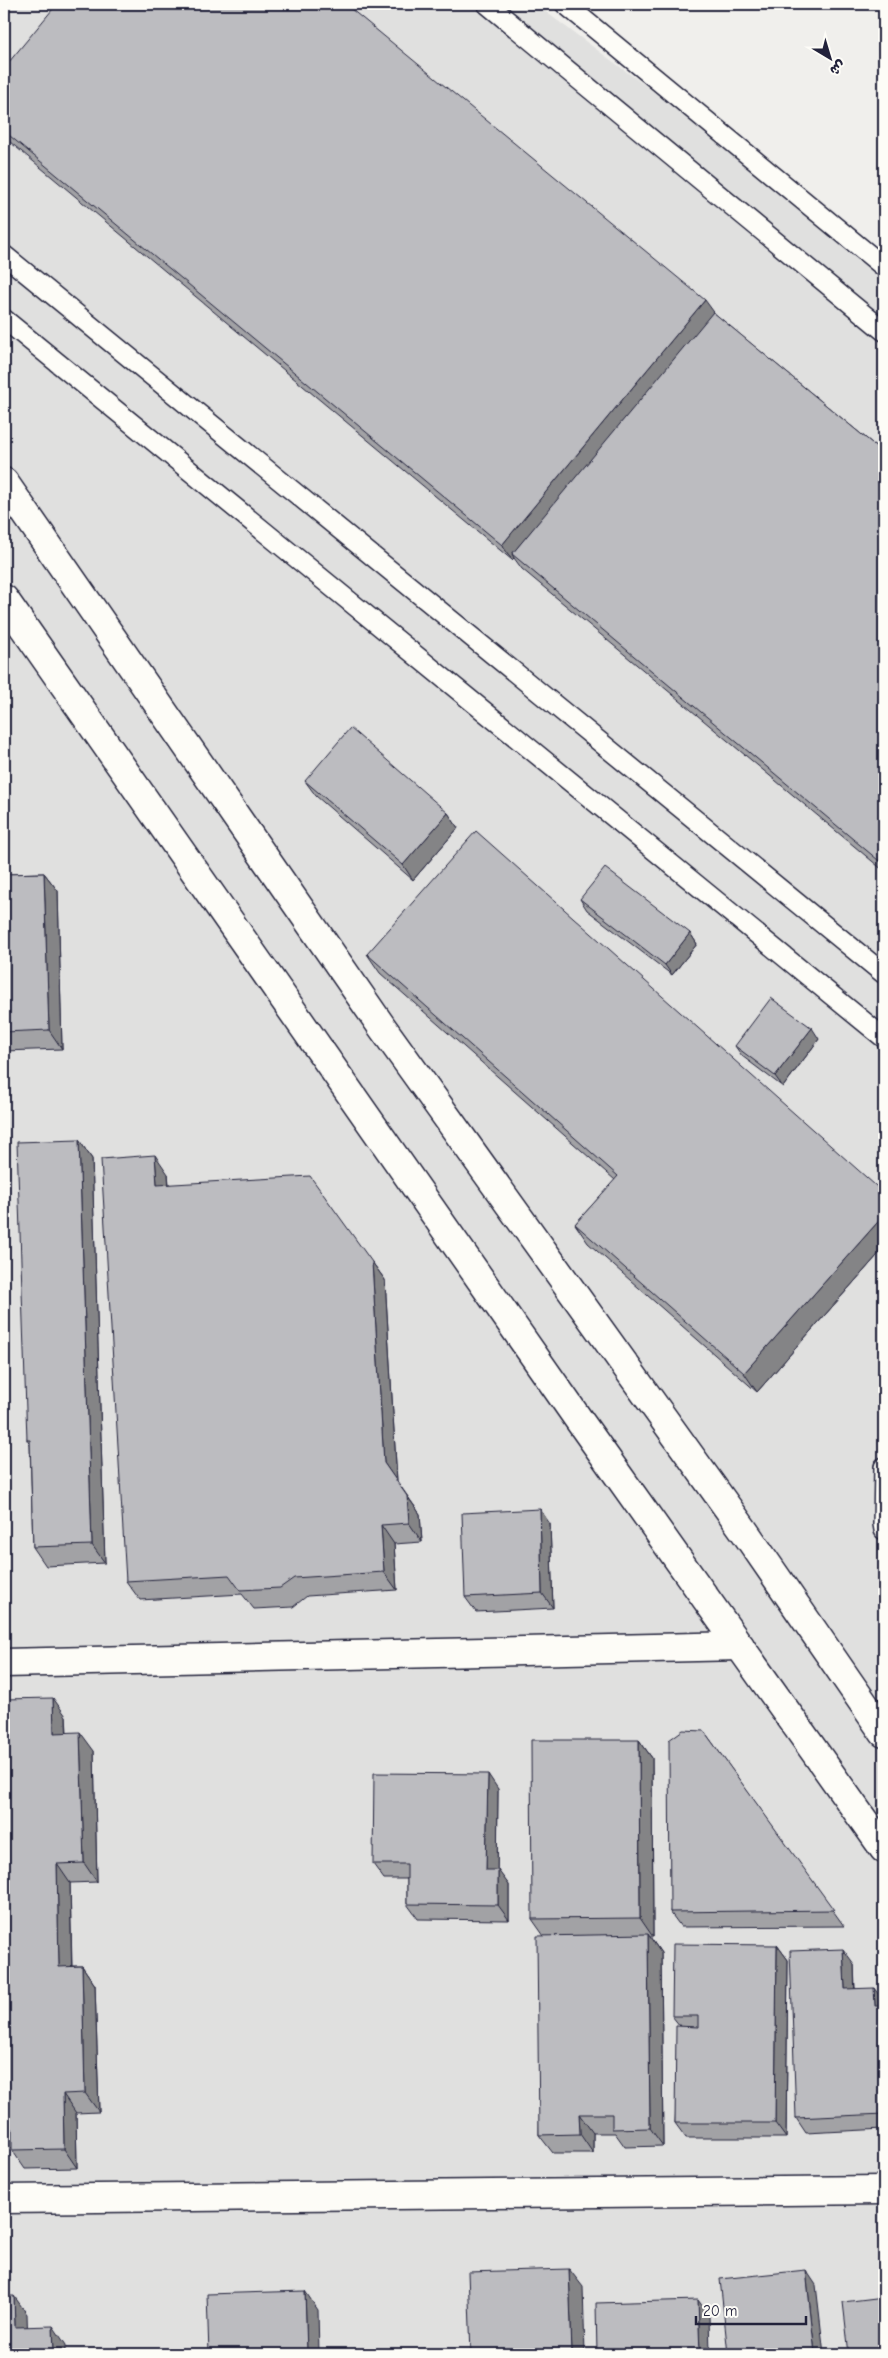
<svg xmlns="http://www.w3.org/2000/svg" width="888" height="2358" font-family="'Comic Neue','Playpen Sans Arabic',sans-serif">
	<rect width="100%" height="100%" fill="#f0efec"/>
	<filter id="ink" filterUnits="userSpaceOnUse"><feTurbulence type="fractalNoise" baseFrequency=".02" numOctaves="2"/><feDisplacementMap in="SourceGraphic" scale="10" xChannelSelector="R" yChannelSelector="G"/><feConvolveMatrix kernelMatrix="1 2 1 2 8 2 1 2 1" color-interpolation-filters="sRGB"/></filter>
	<g filter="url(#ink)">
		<path fill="#e0e0df" d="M4,4h531l349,258v2092h-880z"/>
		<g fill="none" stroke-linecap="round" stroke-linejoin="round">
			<g stroke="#22223b" stroke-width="22">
				<path id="lane" d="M487,4l397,327
					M565,4l319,263
					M4,255l880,719
					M4,319l880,719
					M884,1467l-1,57 1,6"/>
			</g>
			<g stroke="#22223b" stroke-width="31">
				<path id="street" d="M4,1663l736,-17
					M4,2199l880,-9"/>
			</g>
			<g stroke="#22223b" stroke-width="31">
				<path id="secondary" d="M4,482l378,545 363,505 139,201
					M4,599l577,824 303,426"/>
			</g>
			<use href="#lane" stroke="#fdfcf7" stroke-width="19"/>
			<use href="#street" stroke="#fdfcf7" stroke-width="28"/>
			<use href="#secondary" stroke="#fdfcf7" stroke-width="28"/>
		</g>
		<path fill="#a2a2a5" stroke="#22223b" d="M4,68l711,246 169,139v418l-362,-302 -8,-11 -2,2 -508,-423z
			M305,781l143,32 10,15 -45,52 -97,-84z
			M44,873l14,18 4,158 -58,2v-177z
			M580,899l110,34 7,11 -25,31 -85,-65z
			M367,954l517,239v55l-127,144 -169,-149 -13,-19 40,-44 -235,-207z
			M819,1039l-36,48 -41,-31 -7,-10z
			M79,1140l13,19 13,404 -59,3 -13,-19 -3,-102 -3,-5z
			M168,1174l1,10 203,78 13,18 12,201 23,33 2,28 -28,2 3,46 -90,6 -14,11 -39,2 -12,-15 -102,6 -14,-19z
			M550,1524l3,84 -77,4 -11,-15z
			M4,1699l62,17 1,16 27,19 3,131 -27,1 2,83h10l13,19 4,127 -23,1 1,55 -52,1 -13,-19v-2h-8z
			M704,1731l140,195 -163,1 -11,-15z
			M639,1740l13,18 1,179h-3l11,16 2,193 -38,1 -10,-14h-22v20h-40l-14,-18 5,-199 -12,-17z
			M498,1789l-1,81 12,15v35l-91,-1 -11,-15v-25h-23l-11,-15z
			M777,1945l11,15 -2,178h-100l-11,-15 5,-97 -8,-10z
			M854,1964l1,24 29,14v127l-78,4 -10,-15z"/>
		<path fill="#848486" stroke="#22223b" d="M705,300l11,15 -204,239 2,4 -2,2 -10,-15z
			M448,813l10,15 -45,52 -10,-15z
			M44,873l14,18 4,158 -13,-19z
			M690,933l7,11 -25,31 -7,-10z
			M812,1028l7,11 -36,48 -8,-11z
			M79,1140l13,19 13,404 -13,-18z
			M155,1155l13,19 2,30 -13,-19z
			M884,1215v33l-127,144 -13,-19z
			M372,1262l13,18 12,202 -13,-19z
			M407,1496l13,18 2,28 -13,-19z
			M540,1509l10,15 3,84 -11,-15z
			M381,1525l13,19 3,46 -13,-18z
			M53,1698l13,18 1,35 -13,-18z
			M80,1732l14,19 3,131 -13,-19z
			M639,1740l13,18 1,179 -13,-19z
			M488,1774l10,15 -1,96 -11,-15z
			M57,1864l13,19 2,102 -13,-18z
			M498,1870l11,15v35l-11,-15z
			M648,1934l13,19 2,193 -13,-18z
			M777,1945l11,15 -2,178 -11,-15z
			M843,1949l11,15 1,40 -10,-15z
			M82,1966l13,19 4,127 -14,-19z
			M874,1988l10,14v18l-9,-14z
			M63,2094l13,19 1,55 -13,-19z
			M579,2114l14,19v20l-13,-19z
			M569,2269l14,18 2,67h-13z
			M806,2270l10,15 8,69h-9z
			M305,2291l13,19 1,44h-12z
			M14,2296l13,18 1,32 -13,-19z
			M698,2300l11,15 1,39h-10z
			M53,2326l13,19v9h-12z"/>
		<path fill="#bcbcc0" stroke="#22223b" d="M57,4h288l360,296 -203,245 -498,-414v-63z
			M713,312l171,141v412l-372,-311z
			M350,728l98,85 -45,52 -98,-84z
			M476,831l408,362v22l-140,158 -169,-149 43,-48 -251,-222z
			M605,868l85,65 -25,32 -85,-66z
			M44,873l5,157 -45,2v-158z
			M771,998l41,30 -37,48 -40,-30z
			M79,1140l13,405 -59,2 -3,-107h-3l-10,-298z
			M155,1155l2,30 153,-9 62,86 12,201 23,33 2,27 -28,2 3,47 -90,6 -14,10 -40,2 -11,-15 -103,6 -25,-422z
			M540,1509l2,84 -77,4 -3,-84z
			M53,1698l1,35 26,-1 4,131 -27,1 2,103 23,-1 3,127 -22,1 1,55 -52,1v-21h-8v-430z
			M683,1730l21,1 130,179 -164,2 -1,-172z
			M531,1740h108l1,178 -108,1z
			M374,1773l114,1 -2,96h12v35l-91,-1v-40h-34z
			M648,1934l2,194 -38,1v-15h-33l1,20 -41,1 -2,-199z
			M673,1944l104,1 -2,178h-100l1,-97 22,1v-11h-26z
			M843,1949l2,40 29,-1 1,18h9v108l-88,4 -6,-167z
			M569,2269l3,85h-101l-3,-82z
			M806,2270l9,84h-87l-8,-75z
			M305,2291l2,63h-98l-2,-60z
			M4,2296h10l1,31 38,-1 1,28h-50z
			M884,2297v57h-35l-6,-52z
			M698,2300l2,54h-103l-1,-51z"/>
	</g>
	<rect width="888" height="2358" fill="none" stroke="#fdfcf7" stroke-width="20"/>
	<rect x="10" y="10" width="868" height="2338" fill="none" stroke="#22223b" stroke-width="2" filter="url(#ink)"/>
	<g transform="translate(830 58) rotate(142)" stroke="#fdfcf7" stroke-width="4" paint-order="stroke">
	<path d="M0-4L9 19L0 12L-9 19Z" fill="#22223b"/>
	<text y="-8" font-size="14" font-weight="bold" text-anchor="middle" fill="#22223b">ش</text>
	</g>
	<path d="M696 2316v8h110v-8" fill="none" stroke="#22223b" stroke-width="2.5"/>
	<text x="703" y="2316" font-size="15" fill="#22223b" stroke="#fdfcf7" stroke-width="4" paint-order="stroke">20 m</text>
</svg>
